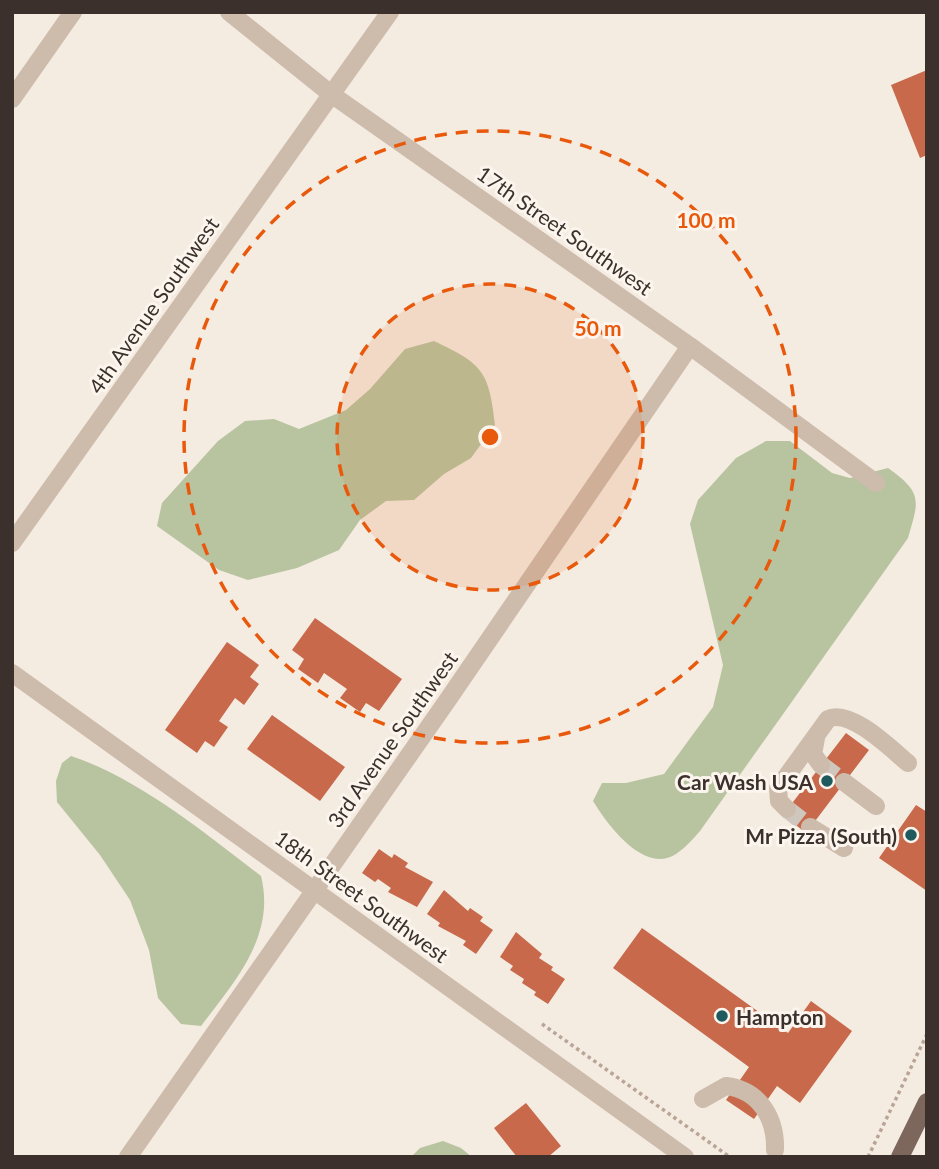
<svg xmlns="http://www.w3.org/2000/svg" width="939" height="1169" font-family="Lato,sans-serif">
	<rect width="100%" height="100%" fill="#f4ebe1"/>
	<path fill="#b8c4a0" d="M434,341c48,23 55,29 61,84l-24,33 -27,16 -30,26 -28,1 -26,19 -21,30 -42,18 -49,12 -29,-10 -62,-44 5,-23 56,-62 27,-20 29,-2 25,10 47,-19 24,-21 35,-40z
		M766,441h24l42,32 18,5 38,-10c35,25 31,32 20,70l-208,293c-7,8 -15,17 -24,23 -32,21 -69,-30 -83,-53l9,-18h24l38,-9 49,-67 10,-42 -33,-141 8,-24 38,-42z
		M71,756c67,22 134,77 190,120 15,60 -26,105 -60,150l-20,-2 -23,-26 -9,-48 -19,-50 -30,-45 -43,-53 -1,-21 6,-18z
		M443,1141l18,7 11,9h-61l9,-9z"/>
	<path fill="#c8694b" d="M927,70v85l-7,3 -29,-73z
		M315,618l87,61 -23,32 -13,-8 -6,9 -20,-14 7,-9 -23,-16 -6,10 -20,-14 6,-10 -12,-9z
		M227,642l32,23 -9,12 9,7 -15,21 -9,-7 -16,23 9,6 -14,20 -9,-6 -8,12 -32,-23z
		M272,715l73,52 -25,34 -73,-52z
		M846,733l23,17 -63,83 -23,-18z
		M916,805l11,7v79l-48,-33z
		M379,849l13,9 2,-4 14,9 -3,4 28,15 -16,25 -29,-15 3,-4 -13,-9 -3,3 -13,-9z
		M444,890l24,21 2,-3 13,9 -3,4 13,9 -17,24 -13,-9 3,-4 -28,-15 2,-3 -13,-9z
		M642,928l146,105 23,-32 41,30 -52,72 -23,-17 -23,33 -28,-19 23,-33 -136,-99z
		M516,932l26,22 -3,4 14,9 -2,3 14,9 -17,25 -14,-9 2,-3 -14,-9 2,-4 -14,-9 3,-4 -13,-9z
		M526,1103l35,43 -13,11h-31l-23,-29z"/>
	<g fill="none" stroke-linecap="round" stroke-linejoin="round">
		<path stroke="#cfc6bd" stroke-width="18" stroke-dasharray="18 9" stroke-linecap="butt" d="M821,765l23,17
			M787,809l23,18"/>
		<path stroke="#b9a596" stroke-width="3.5" stroke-dasharray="3.5 3.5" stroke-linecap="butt" d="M542,1024l188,133
			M868,1157l59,-123"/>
		<path stroke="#cdbbac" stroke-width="18" d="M229,12l102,82 359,252 186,137
			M12,99l61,-87
			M12,543l378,-531
			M12,673l673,484
			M816,738l-3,16 8,11
			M844,782l32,24
			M787,809l-8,-8 -1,-13 50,-69c22,-11 63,30 80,44
			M810,827l34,21
			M703,1099l23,-13c34,4 50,33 49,64
			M128,1157l319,-456 243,-355"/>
		<path stroke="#7d675c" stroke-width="18" d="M900,1157l27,-55"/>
	</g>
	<circle cx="490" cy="437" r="153" fill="#e8590c" fill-opacity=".12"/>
	<g fill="none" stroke="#e8590c" stroke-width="3.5" stroke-dasharray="12 9">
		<circle cx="490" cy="437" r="153"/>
		<circle cx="490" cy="437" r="306"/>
	</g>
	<g fill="#1f5a5e" stroke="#fbf5ee" stroke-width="2.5">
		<circle cx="827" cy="781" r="7"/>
		<circle cx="911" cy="835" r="7"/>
		<circle cx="722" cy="1016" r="7"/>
	</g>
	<g text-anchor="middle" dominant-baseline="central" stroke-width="6" stroke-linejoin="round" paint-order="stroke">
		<g font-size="21" fill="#3b302b" stroke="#fbf5ee">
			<text transform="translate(565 230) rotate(35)">17th Street Southwest</text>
			<text transform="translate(153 305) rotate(-55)">4th Avenue Southwest</text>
			<text transform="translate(392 739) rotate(-55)">3rd Avenue Southwest</text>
			<text transform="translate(362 896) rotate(36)">18th Street Southwest</text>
		</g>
		<g font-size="21" font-weight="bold" fill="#3b302b" stroke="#fbf5ee" text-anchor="end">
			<text x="813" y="781">Car Wash USA</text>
			<text x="897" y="835">Mr Pizza (South)</text>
			<text x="736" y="1016" text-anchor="start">Hampton</text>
		</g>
	</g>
	<circle cx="490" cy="437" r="10" fill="#e8590c" stroke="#fbf5ee" stroke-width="3.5"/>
	<g font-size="21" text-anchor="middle" font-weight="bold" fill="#e8590c" stroke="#fbf5ee" stroke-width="6" stroke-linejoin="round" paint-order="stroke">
		<text x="706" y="228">100 m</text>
		<text x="598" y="336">50 m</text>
	</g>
	<rect width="939" height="1169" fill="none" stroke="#3b302b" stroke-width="28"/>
</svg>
